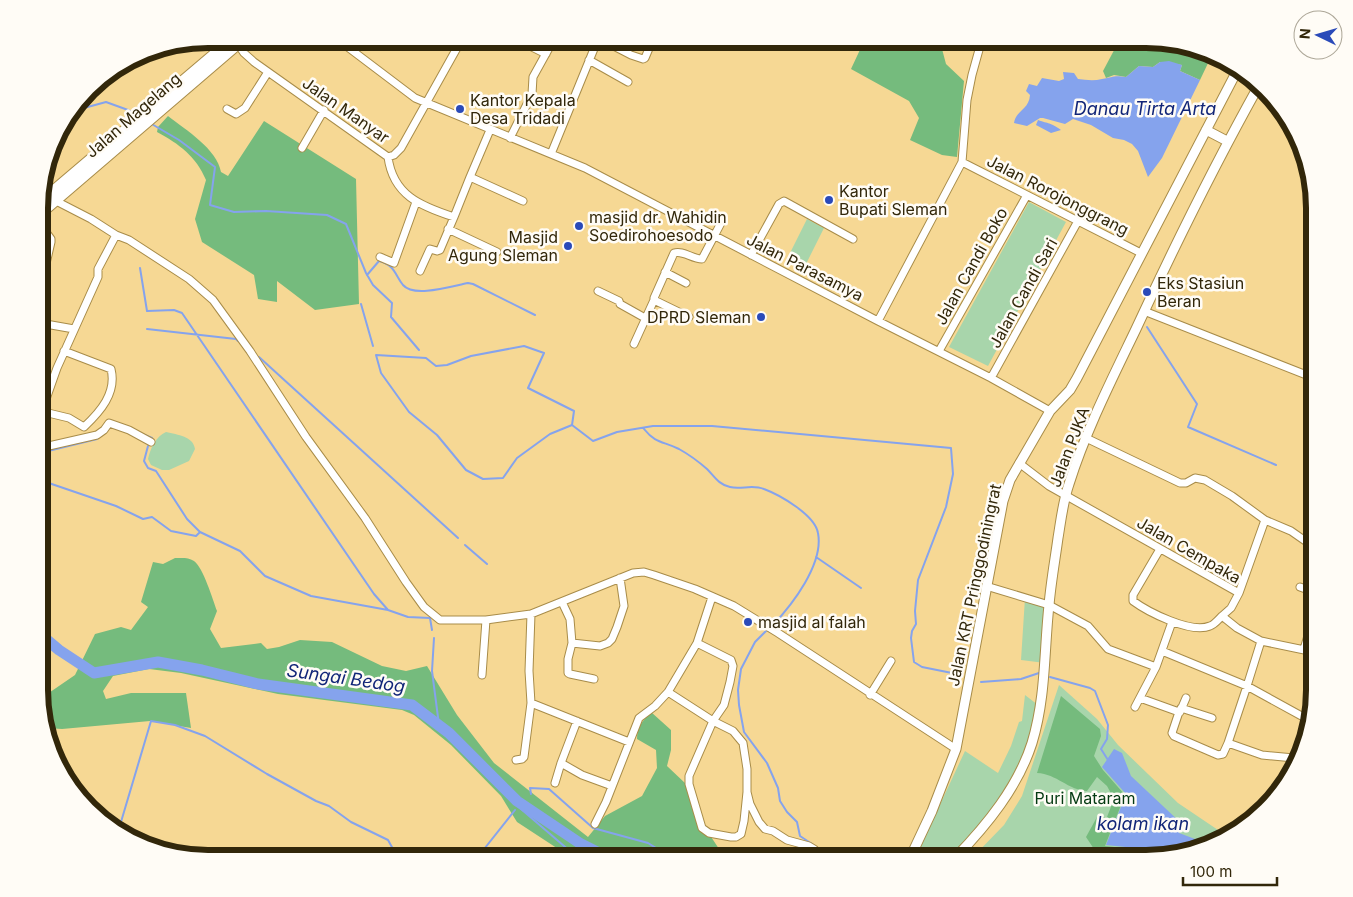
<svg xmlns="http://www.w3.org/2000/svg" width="1353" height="897" font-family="Inter,sans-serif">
	<rect width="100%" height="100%" fill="#f6d894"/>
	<path fill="#a8d5ab" d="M1029,202l37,20 -78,144 -39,-19z
		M807,219l17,9 -18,36 -17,-9z
		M166,432c12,3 27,4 29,17l-6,12 -20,9h-7l-11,-5 -3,-6c2,-10 8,-23 18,-27z
		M1025,598l24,7 -4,58 -24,-3z
		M1059,685l38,34 21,26 60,58 43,29 3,5 -68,21h-184l32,-33 18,-29z
		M1025,695l13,10c-3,11 -6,23 -9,34 -15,45 -47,85 -79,119h-35l50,-107 33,22 13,-27 8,-24 3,-1z"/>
	<path fill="#75bb7d" d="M865,39h66l11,10 4,15 18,17 -7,76 -15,-2 -32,-15 9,-22 -10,-17 -58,-32z
		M1120,39h25l25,4 40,16 -10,21 -20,-9 2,-6 -22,-3 -7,5 -14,-1 -13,11 -12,-2 -8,3 -3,-7z
		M168,116c18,14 49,33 53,56l7,4 36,-55 92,58 3,125 -44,6 -38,-29v21l-19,-3 -4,-24 -52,-33 -7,-23 11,-39c-10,-24 -27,-36 -49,-48l1,-5z
		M175,558c7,0 13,-1 19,3 9,6 19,39 23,50l-7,18 11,19 40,-5 6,6 12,-2 21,-7 32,2 50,24 24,5 21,-5 30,49 37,48 94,74 17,-21 37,-20 15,-28 -1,-18 -19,-11c0,-12 6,-19 14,-27l20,18v20l-4,16 19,18 6,24 33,50h-153l-55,-36 -16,-26 -50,-51 -37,-30 -12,-5 -124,-16 -97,-21 -32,-4 -36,7 -10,15 3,8 25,-6h55l5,35 -41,-7 -88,8 -16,-1 -6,-17v-12l35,-24 20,-41 26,-7 10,3 17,-23 -7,-5 12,-40 10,2z
		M1061,696l39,33 1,7 -7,20 9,14 22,25 -20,51 55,6 3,4 -7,2h-56l-14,-21 11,-20h10l7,-18 -7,-13 -10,-9 -10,14c-19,-1 -30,-17 -50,-18z
		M788,847l26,11h-33z"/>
	<path fill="#85a3ed" d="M1169,61l13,4 -2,6 20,9 -38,78 -14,19 -10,-26 -6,-7 -8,-4 -11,-2 -22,-13 -18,-6 -8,5 -22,-6h-3l-13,8 -13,-3c2,-13 15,-13 16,-28l-4,-4 3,-7 8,2 5,-8 17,3 5,-2 -1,-7 11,1 4,6c8,1 16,2 24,0 12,-2 11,-4 24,-2l13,-11 14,1 7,-5z
		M1038,120c11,4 12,2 23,10l-10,3 -15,-8z
		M1114,749l8,4 9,23 50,47 -2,10 16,6 4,6 -32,10 -2,-4 -59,-6 20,-51 -24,-27z"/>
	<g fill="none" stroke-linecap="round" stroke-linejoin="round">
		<path stroke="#85a3ed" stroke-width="2" d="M73,111l33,-9 22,8 9,5
			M150,123l29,17 36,27 -5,38 24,7 32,-1 61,4 19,9 20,49 7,12 19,18 -1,14 28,33
			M140,268l7,43 27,-1 8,3 192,281 14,16 20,7 22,1 2,12
			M367,275l12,-14c16,4 16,14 24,24 11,13 49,1 65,-2l5,1 62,31
			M361,304l12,42
			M1147,327l50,77 -9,23 88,38
			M147,329l89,10 2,2
			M259,357l199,181
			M572,425l2,-14 -46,-23 16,-35 -20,-7 -53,10 -24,9 -11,1 -10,-8 -50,-3 5,18 28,39 28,23 29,35 17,9 20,-1 14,-20 33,-24 22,-9 21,16 24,-9 36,-6h59l239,22 2,26 -7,33 -28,73 -3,31 1,13 -4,7 -1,7 3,24 8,5 35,7
			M644,429c12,15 19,12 35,20 9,5 20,13 28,20 7,7 12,16 23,18 11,3 22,-3 34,2 16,6 51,26 54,44 6,31 -26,72 -46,93
			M140,433l12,5
			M148,446l-4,15 4,7 8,3 31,48 13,13 40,19 25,25 46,20 77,14
			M40,453l57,-14
			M40,480l76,26 27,13 9,-2 19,14 25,5 4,-4
			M465,545l22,19
			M816,557l45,31
			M768,629l-13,13 -14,27 -3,21 1,15 5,27 23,31 11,25 2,13 7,11 10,10 3,14 15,10
			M434,638l-2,33 7,54
			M1050,677l40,11 5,3 13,34 -1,14 -6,10 7,11
			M981,682l40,-3 18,-6
			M531,794l-1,-6 19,1 44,39 55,15 24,15
			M521,809l57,49
			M118,832l33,-111 24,4 30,11 62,38 49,27 13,5 22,16 37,18 10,18
			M477,858l38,-48"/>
		<path stroke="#85a3ed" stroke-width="11" d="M40,634l19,16 35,23 64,-11 44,8 56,14 154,21 37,28 68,68 64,43 28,14"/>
		<g stroke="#a88c49" stroke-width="9">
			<path id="minor" d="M337,39l78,59 170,70 293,153 113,57 59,33
				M516,39l30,15
				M600,39l31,16 12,4 2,-1 8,-19
				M238,44l6,9 10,9 134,95 6,-2 7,-7 61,-109
				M1191,46l47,23
				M589,60l39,22
				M227,109l9,5 9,-6 23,-36
				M490,130l-20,47 53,24
				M510,138l22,-44 1,-17 21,-38
				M302,148l22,-38
				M551,154l47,-115
				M388,157c5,38 32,49 66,60l16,-40
				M962,162l179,91
				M40,188l9,6
				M56,201l35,18 25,16 13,5 60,39 24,21 37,51 56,86 59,81 41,64 18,25 16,13h46l45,-6 102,-41 11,-1 10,3 41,14 39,17 44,27 178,116
				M40,224l11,15v3l-9,39 -2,22
				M448,229l49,23
				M751,255l28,-51 5,-3 69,38
				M380,257l14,6 22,-61
				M420,271l10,-22 7,2 3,-1 14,-33
				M665,272l21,11
				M598,291l21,10 1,3 25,14
				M1144,311l170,67
				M689,317l-35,-17v-2l20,-45c9,-3 18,6 28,6l19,-36
				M878,321l84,-159 5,-62 5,-25 10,-36
				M40,323l34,6
				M634,344l20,-44
				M939,351l88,-156
				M991,378l87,-157
				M40,411l29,7 15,9c16,-15 33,-34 27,-58l-47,-18
				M40,416l17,-48 41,-91v-8l18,-34
				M1086,438l94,45h6l9,-5 10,2 27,16 33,24 26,11 23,16
				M40,448l57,-13 7,-5 5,-7 20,7 22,12
				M1019,463l30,23 190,107 -8,15 -9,8 15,12 24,13 -14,45 60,33
				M1160,549l-27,46v6c15,11 58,33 77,25 4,-1 9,-7 12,-10
				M986,586l63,19 39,21 20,23 48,18 16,-45
				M1300,587l14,5
				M1239,593l26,-73
				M562,602l8,17 2,24 28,3 8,-3 4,-4 5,-12 7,-21 -4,-28
				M531,614l-2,57 2,32 98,39
				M1261,641l53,11
				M572,643l-4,16v14l2,1 24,5
				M697,643l34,17 2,6 -3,16 -6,23 -11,16 -24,55v8l13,44 7,5 22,4h5l5,-3 3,-13 3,-29
				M1304,649l10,-33
				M1162,651l85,35 -19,57 34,12 32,3
				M482,675l4,-55
				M668,692l45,29 20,10 10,12 4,26v23l3,12 9,18 6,7 8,2 14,9 22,6 5,3 9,9
				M870,695l21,-34
				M1140,698l39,14 -7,21 2,3 44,19 5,-1 5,-11
				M1135,707l21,-40
				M1181,708l31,10
				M1180,712l6,-14
				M516,760l6,-1 2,-2 7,-54
				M561,763l21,12 30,11
				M555,783l6,-20 16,-42
				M595,824l11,-22 33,-84 16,-12 13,-14 29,-49 15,-46"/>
		</g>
		<g stroke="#a88c49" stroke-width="11">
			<path id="major" d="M1206,130l21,11
				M910,858l22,-47 24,-62 47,-248 7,-21 40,-69 20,-21 7,-12 162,-311
				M955,858c32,-33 63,-71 77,-115 14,-46 12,-92 17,-138 2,-23 6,-45 9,-67 3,-18 5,-37 11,-54 17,-54 43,-105 67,-155 38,-82 78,-163 122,-242"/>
		</g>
		<g stroke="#a88c49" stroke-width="12">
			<path id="highway" d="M40,202l192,-163
				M40,214l204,-175"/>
		</g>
		<use href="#minor" stroke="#fff" stroke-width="7"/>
		<use href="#major" stroke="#fff" stroke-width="9"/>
		<use href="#highway" stroke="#fff" stroke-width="10"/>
	</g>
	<g fill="#2a4ab9" stroke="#fffcf6" stroke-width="2">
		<circle cx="460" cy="109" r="5"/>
		<circle cx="829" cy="200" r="5"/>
		<circle cx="579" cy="226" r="5"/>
		<circle cx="568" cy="246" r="5"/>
		<circle cx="1147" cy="292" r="5"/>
		<circle cx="761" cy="317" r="5"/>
		<circle cx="748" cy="622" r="5"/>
	</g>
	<g text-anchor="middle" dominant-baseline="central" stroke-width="5" stroke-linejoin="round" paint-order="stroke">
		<g font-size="16" fill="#32270a" stroke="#fffcf6" text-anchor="start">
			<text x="470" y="100">Kantor Kepala<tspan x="470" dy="18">Desa Tridadi</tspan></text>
			<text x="839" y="191">Kantor<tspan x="839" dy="18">Bupati Sleman</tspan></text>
			<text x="589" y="217">masjid dr. Wahidin<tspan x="589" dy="18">Soedirohoesodo</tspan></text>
			<text x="558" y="237" text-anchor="end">Masjid<tspan x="558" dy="18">Agung Sleman</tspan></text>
			<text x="1157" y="283">Eks Stasiun<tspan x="1157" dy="18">Beran</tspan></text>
			<text x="751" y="317" text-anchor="end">DPRD Sleman</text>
			<text x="758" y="622">masjid al falah</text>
		</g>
		<g font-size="16" fill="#32270a" stroke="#fffcf6">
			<text transform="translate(346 110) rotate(35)">Jalan Manyar</text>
			<text transform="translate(133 115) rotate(-41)">Jalan Magelang</text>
			<text transform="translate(1058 195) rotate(27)">Jalan Rorojonggrang</text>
			<text transform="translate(971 266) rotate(-61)">Jalan Candi Boko</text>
			<text transform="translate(805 267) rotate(27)">Jalan Parasamya</text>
			<text transform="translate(1023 293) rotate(-61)">Jalan Candi Sari</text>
			<text transform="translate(1069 447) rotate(-69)">Jalan PJKA</text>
			<text transform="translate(1189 550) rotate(30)">Jalan Cempaka</text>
			<text transform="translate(974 585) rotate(-78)">Jalan KRT Pringgodiningrat</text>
		</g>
		<g font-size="16" fill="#043a12" stroke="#fffcf6">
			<text x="1085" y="798">Puri Mataram</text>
		</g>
		<g font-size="18" font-style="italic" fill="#112578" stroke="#fffcf6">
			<text x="1145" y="108">Danau Tirta Arta</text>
			<text transform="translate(346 678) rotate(8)">Sungai Bedog</text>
			<text x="1143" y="823">kolam ikan</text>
		</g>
	</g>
	<path d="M0 0H1353V897H0ZM208 48H1146A160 160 0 0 1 1306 208V690A160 160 0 0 1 1146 850H208A160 160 0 0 1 48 690V208A160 160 0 0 1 208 48Z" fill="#fffcf6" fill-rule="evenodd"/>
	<path fill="none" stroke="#32270a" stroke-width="6" d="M208 48H1146A160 160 0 0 1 1306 208V690A160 160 0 0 1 1146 850H208A160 160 0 0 1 48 690V208A160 160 0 0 1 208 48Z"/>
	<g transform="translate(1318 35) rotate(275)"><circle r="24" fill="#fffcf6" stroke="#ada798"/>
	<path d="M0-4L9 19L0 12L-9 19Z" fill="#2a4ab9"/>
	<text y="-8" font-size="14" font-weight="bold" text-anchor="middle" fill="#32270a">N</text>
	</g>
	<path d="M1183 877v8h94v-8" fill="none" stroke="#32270a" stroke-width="2.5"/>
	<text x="1190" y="877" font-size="15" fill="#32270a" stroke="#fffcf6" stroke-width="4" paint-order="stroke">100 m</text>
</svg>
